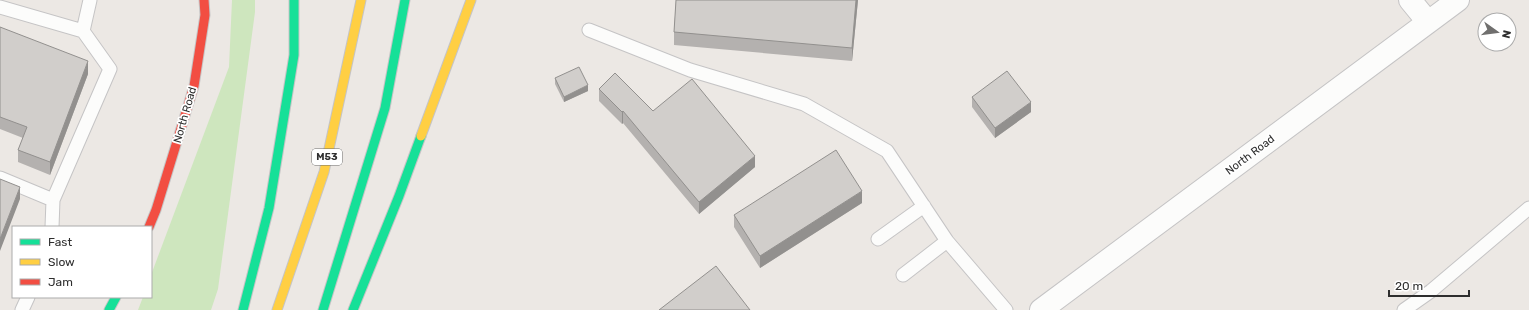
<svg xmlns="http://www.w3.org/2000/svg" width="1529" height="310" font-family="Rubik,sans-serif">
	<rect width="100%" height="100%" fill="#ece8e4"/>
	<path fill="#cee6be" d="M232,0h23v12l-37,277 -7,21h-73l5,-13h8v-22l78,-208z"/>
	<g fill="none" stroke-linecap="round" stroke-linejoin="round">
		<g stroke="#c5c4c5" stroke-width="15">
			<path id="lane" d="M0,7l83,24 27,38 -57,131
				M589,30l101,40 114,34 83,47 60,90 59,69
				M83,31l7,-31
				M0,178l53,22 -1,27
				M878,239l46,-33
				M903,275l44,-34
				M22,310l6,-13
				M1404,310l27,-19 98,-83"/>
		</g>
		<g stroke="#c5c4c5" stroke-width="24">
			<path id="street" d="M1410,0l18,22
				M1041,310l417,-310"/>
		</g>
		<g stroke="#c5c4c5" stroke-width="11">
			<path id="fast" d="M109,310l7,-13
				M243,310l26,-102 25,-153v-55
				M323,310l62,-202 20,-108
				M353,310l46,-114 22,-60"/>
		</g>
		<g stroke="#c5c4c5" stroke-width="11">
			<path id="slow" d="M421,136l50,-136
				M277,310l47,-138 37,-172"/>
		</g>
		<g stroke="#c5c4c5" stroke-width="11">
			<path id="jam" d="M149,227l7,-17 38,-124 11,-71 -1,-15"/>
		</g>
		<use href="#lane" stroke="#fcfcfb" stroke-width="13"/>
		<use href="#street" stroke="#fcfcfb" stroke-width="22"/>
		<use href="#fast" stroke="#16e098" stroke-width="9"/>
		<use href="#slow" stroke="#ffcf43" stroke-width="9"/>
		<use href="#jam" stroke="#f24e42" stroke-width="9"/>
	</g>
	<path fill="#b4b1af" d="M676,0h182l-6,61 -178,-16v-13z
		M0,27l88,47 -38,101 -32,-13v-12l5,-12 -23,-9z
		M555,78l33,13 -24,11 -9,-18z
		M599,89l54,22 102,56 -56,47 -76,-91 -1,1 -23,-23z
		M972,97l59,15 -36,26 -23,-31z
		M862,203l-102,65 -26,-41v-12z"/>
	<path fill="#92908e" d="M856,0h2l-6,61v-13z
		M88,61v13l-38,101v-13z
		M588,85v6l-24,11v-5z
		M1031,102v10l-36,26v-10z
		M623,111v12l-1,1v-12z
		M755,156v11l-56,47v-12z
		M20,187v12l-20,52v-12z
		M862,191v12l-102,65v-12z"/>
	<path fill="#d1cecb" stroke="#92908e" d="M676,0h180l-4,48 -178,-16z
		M0,27l88,34 -38,101 -32,-12 9,-23 -27,-10z
		M579,67l9,18 -24,12 -9,-19z
		M1007,71l24,31 -36,26 -23,-31z
		M615,73l38,38 39,-32 63,77 -56,46 -76,-91 -1,1 -23,-23z
		M836,150l26,41 -102,65 -26,-41z
		M0,179l20,8 -20,52z
		M716,266l34,44h-91z"/>
	<g text-anchor="middle" dominant-baseline="central" stroke-width="3.5" stroke-linejoin="round" paint-order="stroke">
		<rect fill="#fff" stroke="#6d6d6d" stroke-width="1" x="312" y="149" width="30" height="16" rx="3"/>
		<g font-size="10" font-weight="bold" fill="#2e2e2e">
			<text x="327" y="157">M53</text>
		</g>
		<g font-size="11" fill="#2e2e2e" stroke="#fff">
			<text transform="translate(185 115) rotate(-74)">North Road</text>
			<text transform="translate(1250 155) rotate(-37)">North Road</text>
		</g>
	</g>
	<rect x="12" y="226" width="140" height="72" fill="#ffffff" stroke="#ababab"/>
	<rect x="20" y="239" width="20" height="6" fill="#16e098" stroke="#ababab"/>
	<text x="48" y="246" font-size="12" fill="#2e2e2e">Fast</text>
	<rect x="20" y="259" width="20" height="6" fill="#ffcf43" stroke="#ababab"/>
	<text x="48" y="266" font-size="12" fill="#2e2e2e">Slow</text>
	<rect x="20" y="279" width="20" height="6" fill="#f24e42" stroke="#ababab"/>
	<text x="48" y="286" font-size="12" fill="#2e2e2e">Jam</text>
	<g transform="translate(1497 32) rotate(104)"><circle r="19" fill="#ffffff" stroke="#ababab"/>
	<path d="M0-3L7 15L0 10L-7 15Z" fill="#706f6e"/>
	<text y="-6" font-size="11" font-weight="bold" text-anchor="middle" fill="#2e2e2e">N</text>
	</g>
	<path d="M1389 290v6h80v-6" fill="none" stroke="#2e2e2e" stroke-width="2"/>
	<text x="1395" y="290" font-size="12" fill="#2e2e2e" stroke="#ffffff" stroke-width="3" paint-order="stroke">20 m</text>
</svg>
